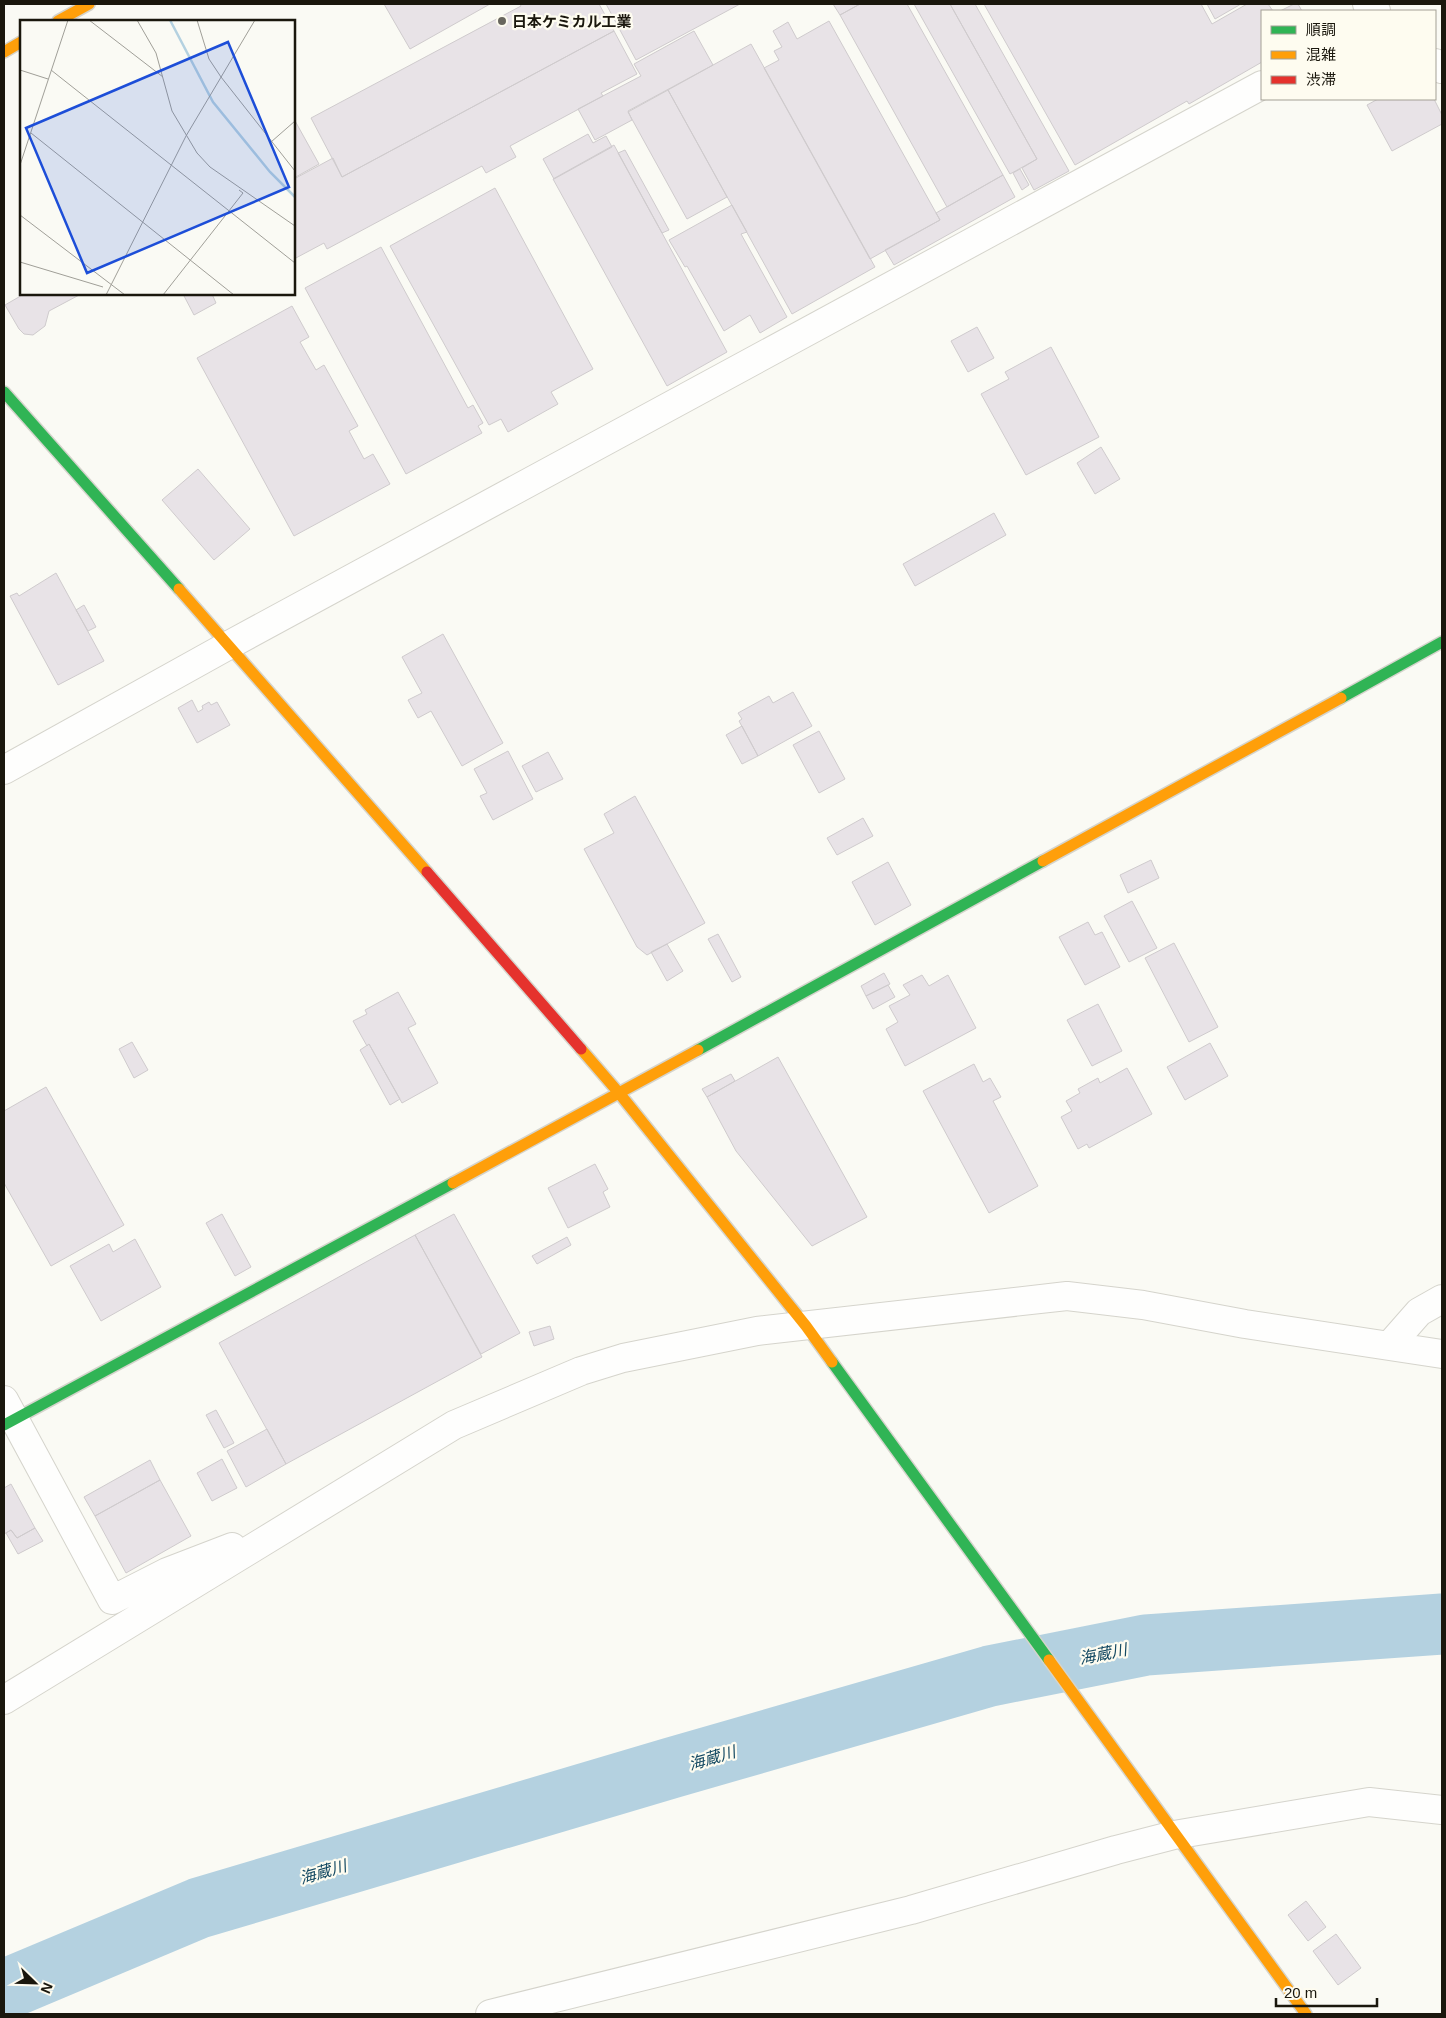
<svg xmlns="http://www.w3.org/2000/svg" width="1446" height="2018" font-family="Helvetica,'Noto Sans JP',sans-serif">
	<rect width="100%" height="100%" fill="#fafaf4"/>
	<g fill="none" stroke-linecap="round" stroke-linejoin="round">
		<path stroke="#b4d1e0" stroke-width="61" d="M4,1990l195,-82 472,-140 319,-92 156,-31 296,-21"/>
	</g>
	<path fill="#e8e3e7" stroke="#cfcbcd" d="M384,4h106l-80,45z
		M520,4h79l15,27 -272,146 -31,-59 210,-112z
		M606,4h134l-104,56z
		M833,4h27l-20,11z
		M860,4h47l96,171 -56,32 -107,-192z
		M914,4h36l87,155 -27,15z
		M950,4h25l94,167 -35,19 -12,-22 15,-9z
		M984,4h217l11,20 35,-20h21l5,7h-11v51l-73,42 -2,-3 -112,64z
		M1207,4h34l-26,15z
		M1294,4h4l4,7h-22z
		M829,21l111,199 -70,39 -106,-191 15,-8 -5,-9 8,-4 -9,-16 15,-9 9,17z
		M614,31l23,43 -36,19 2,3 -93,50 6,11 -30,16 -4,-7 -155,83 -3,-6 -30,16v-80l39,-21 9,19z
		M694,31l19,34 -85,46 4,9 -37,20 -17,-31 63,-33 -7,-12z
		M751,44l124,223 -83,47 -124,-224z
		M668,90l59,107 -40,22 -59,-107z
		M1378,99h56l8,16v9l-50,27 -25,-46z
		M294,119l25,45 -25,14z
		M588,134l5,9 13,-7 6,11 -58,32 -11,-20z
		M614,145l113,207 -60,34 -114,-207z
		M625,150l44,80 -7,3 -44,-80z
		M1020,169l9,16 -7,5 -9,-17z
		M1003,175l12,22 -121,68 -9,-15 55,-30 -4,-7z
		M495,188l98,181 -42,23 7,12 -50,28 -7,-13 -12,6 -99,-179z
		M732,205l15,27 -6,2 46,83 -27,16 -10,-18 -26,16 -37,-65 -2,1 -16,-27z
		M381,247l87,161 5,-3 10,18 -5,3 4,7 -76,41 -101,-186z
		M24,294h57l-32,17 -4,15 -12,9 -9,-1 -5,-5 -14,-24z
		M183,294h29l4,9 -22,12z
		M292,306l17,31 -9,5 16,28 8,-5 34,61 -9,5 15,28 9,-5 17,30 -96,52 -97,-178z
		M977,327l17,31 -26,14 -17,-31z
		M1051,347l48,90 -73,38 -45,-81 28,-15 -4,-7z
		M1101,447l19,32 -25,15 -18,-31z
		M198,469l52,60 -36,31 -52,-60z
		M994,513l12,22 -91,51 -12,-22z
		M56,573l48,88 -46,24 -48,-89 7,-3 2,3z
		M84,605l12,22 -8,4 -12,-21z
		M443,634l60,109 -41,23 -31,-55 -13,7 -10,-18 14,-7 -20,-36z
		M793,692l19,34 -54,30 -19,-35 3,-2 -4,-6 31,-17 4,7z
		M192,700l6,12 5,-3 -1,-3 7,-4 2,3 6,-3 13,23 -33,18 -19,-35z
		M742,726l16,30 -16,8 -16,-29z
		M819,731l26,48 -26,14 -26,-48z
		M508,751l25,48 -40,21 -13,-24 7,-3 -13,-24z
		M548,752l15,27 -27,13 -14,-26z
		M635,796l70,127 -58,32 -10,-8 -53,-98 30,-16 -10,-19z
		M863,818l10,18 -36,19 -10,-17z
		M1151,860l8,18 -31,15 -8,-18z
		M888,862l23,43 -36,20 -23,-43z
		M1132,901l25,47 -28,14 -25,-46z
		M1088,922l7,13 7,-3 18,35 -35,18 -26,-48z
		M718,934l23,43 -9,5 -24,-43z
		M1174,943l44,84 -29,15 -44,-84z
		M667,944l16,27 -16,10 -16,-29z
		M884,973l6,11 -24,12 -5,-10z
		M922,975l7,11 19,-11 28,53 -71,38 -19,-37 12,-7 -9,-16 21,-11 -7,-10z
		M888,985l7,12 -22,12 -7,-13z
		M398,992l18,32 -8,4 30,55 -36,20 -33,-59 -2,2 -14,-25 14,-7 -2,-4z
		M1098,1004l24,47 -30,15 -25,-46z
		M132,1042l16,28 -14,8 -15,-29z
		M1210,1043l18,33 -43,24 -18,-33z
		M369,1044l31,55 -10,6 -30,-55z
		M778,1057l89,160 -55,29 -76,-95 -29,-54z
		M974,1064l9,18 7,-4 11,19 -8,4 45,85 -49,27 -66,-122z
		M1127,1068l25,46 -63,34 -2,-4 -9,5 -17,-32 11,-6 -6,-10 14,-8 -2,-4 20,-11 2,5z
		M731,1074l4,7 -28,16 -5,-8z
		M46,1087l78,138 -73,41 -47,-83v-72z
		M595,1164l13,25 -5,3 7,15 -42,21 -20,-40z
		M222,1214l29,53 -16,9 -29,-53z
		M454,1214l66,119 -39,21 -66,-119z
		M415,1235l67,122 -196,107 -67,-121z
		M567,1237l4,8 -34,19 -5,-8z
		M135,1239l26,48 -60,34 -31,-55 39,-22 4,8z
		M550,1326l4,13 -20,7 -5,-14z
		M216,1410l18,33 -10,5 -18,-33z
		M267,1429l19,35 -40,23 -19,-36z
		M222,1459l15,29 -25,13 -15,-28z
		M150,1460l10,20 -65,36 -11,-19z
		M160,1480l31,56 -65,37 -31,-57z
		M11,1484l24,44 -18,10 -6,-8 -7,4v-46z
		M35,1528l8,13 -25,13 -12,-21 5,-3 6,8z
		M1306,1901l20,26 -18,14 -20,-26z
		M1336,1934l25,34 -23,17 -25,-34z"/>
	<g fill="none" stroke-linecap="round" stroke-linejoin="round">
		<g stroke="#d5d4cc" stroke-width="30">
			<path id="street" d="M1367,4l9,7
				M1435,63l7,6
				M4,770l225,-125 1033,-560
				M1390,1345l29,-33 23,-13
				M4,1400l108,200 55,-28 65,-25
				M4,1700l450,-275 127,-54 42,-13 134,-27 310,-35 76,9 102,19 197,30
				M490,2014l421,-104 205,-60 58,-15 195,-33 73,8"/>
		</g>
		<g stroke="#d5d4cc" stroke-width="14">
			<path id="fast" d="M4,392l175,197
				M1341,698l101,-56
				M698,1050l345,-189
				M832,1362l217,298
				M4,1425l449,-242"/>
		</g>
		<g stroke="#d5d4cc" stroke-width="14">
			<path id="slow" d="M58,21l31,-17
				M4,52l17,-10
				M179,589l248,283
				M1043,861l298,-163
				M581,1049l38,44 187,233 26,36
				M453,1183l245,-133
				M1049,1660l257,354"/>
		</g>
		<g stroke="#d5d4cc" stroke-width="14">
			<path id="jam" d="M427,872l154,177"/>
		</g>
		<use href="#street" stroke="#fefefd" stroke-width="28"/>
		<use href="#fast" stroke="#30b455" stroke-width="11"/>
		<use href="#slow" stroke="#ff9f0a" stroke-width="11"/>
		<use href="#jam" stroke="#e5322d" stroke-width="11"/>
	</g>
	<circle fill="#68665e" stroke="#fefcf0" stroke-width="2" cx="502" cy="21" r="5"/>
	<g text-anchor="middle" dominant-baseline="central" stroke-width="4.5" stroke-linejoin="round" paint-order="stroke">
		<g font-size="15" font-weight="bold" fill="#1a170d" stroke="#fefcf0" text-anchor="start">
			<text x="512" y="21">日本ケミカル工業</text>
		</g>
		<g font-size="16" font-style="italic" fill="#144962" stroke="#fefcf0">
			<text transform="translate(1103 1654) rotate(-11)">海蔵川</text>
			<text transform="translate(712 1758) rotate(-16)">海蔵川</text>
			<text transform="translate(323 1872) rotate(-16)">海蔵川</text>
		</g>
	</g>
	<g transform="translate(20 20)">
		<rect width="275" height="275" fill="#fafaf4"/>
		<path fill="none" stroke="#b4d1e0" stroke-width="2.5" d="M150,0l43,82 57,70 25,25"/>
		<path fill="none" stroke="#a09f98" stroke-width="1" d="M69,0l74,57M117,0l19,33 16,58 25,42 13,14 85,59M177,0l12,39 12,18 74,94M0,50l28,9M31,50l244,193M11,113l203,162M251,122l24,-21M0,145l48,-145M0,195l105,80M0,242l83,25M86,275l80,-159 69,-116M143,275l80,-102 -4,-3"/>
		<path fill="#1d4ed8" fill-opacity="0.15" stroke="#1d4ed8" stroke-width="2.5" d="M208,22l61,145 -202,86 -61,-145z"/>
		<rect width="275" height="275" fill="none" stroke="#1a170d" stroke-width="2.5"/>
	</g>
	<rect width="1446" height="2018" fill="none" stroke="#1a170d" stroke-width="10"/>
	<rect x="1261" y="10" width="175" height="90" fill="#fefcf0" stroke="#a3a095"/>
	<rect x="1271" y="26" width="25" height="8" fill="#30b455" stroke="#a3a095"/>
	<text x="1306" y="35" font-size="15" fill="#1a170d">順調</text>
	<rect x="1271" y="51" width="25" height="8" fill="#ff9f0a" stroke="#a3a095"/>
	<text x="1306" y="60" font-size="15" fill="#1a170d">混雑</text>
	<rect x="1271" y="76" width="25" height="8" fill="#e5322d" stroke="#a3a095"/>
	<text x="1306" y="85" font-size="15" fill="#1a170d">渋滞</text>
	<g transform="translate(35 1983) rotate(113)" stroke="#fefcf0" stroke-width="4" paint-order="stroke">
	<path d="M0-4L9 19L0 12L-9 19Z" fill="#1a170d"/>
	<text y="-8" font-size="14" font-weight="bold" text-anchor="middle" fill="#1a170d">N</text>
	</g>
	<path d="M1276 1998v8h101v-8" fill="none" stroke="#1a170d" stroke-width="2.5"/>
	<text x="1284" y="1998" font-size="15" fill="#1a170d" stroke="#fefcf0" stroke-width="4" paint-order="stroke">20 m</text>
</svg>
